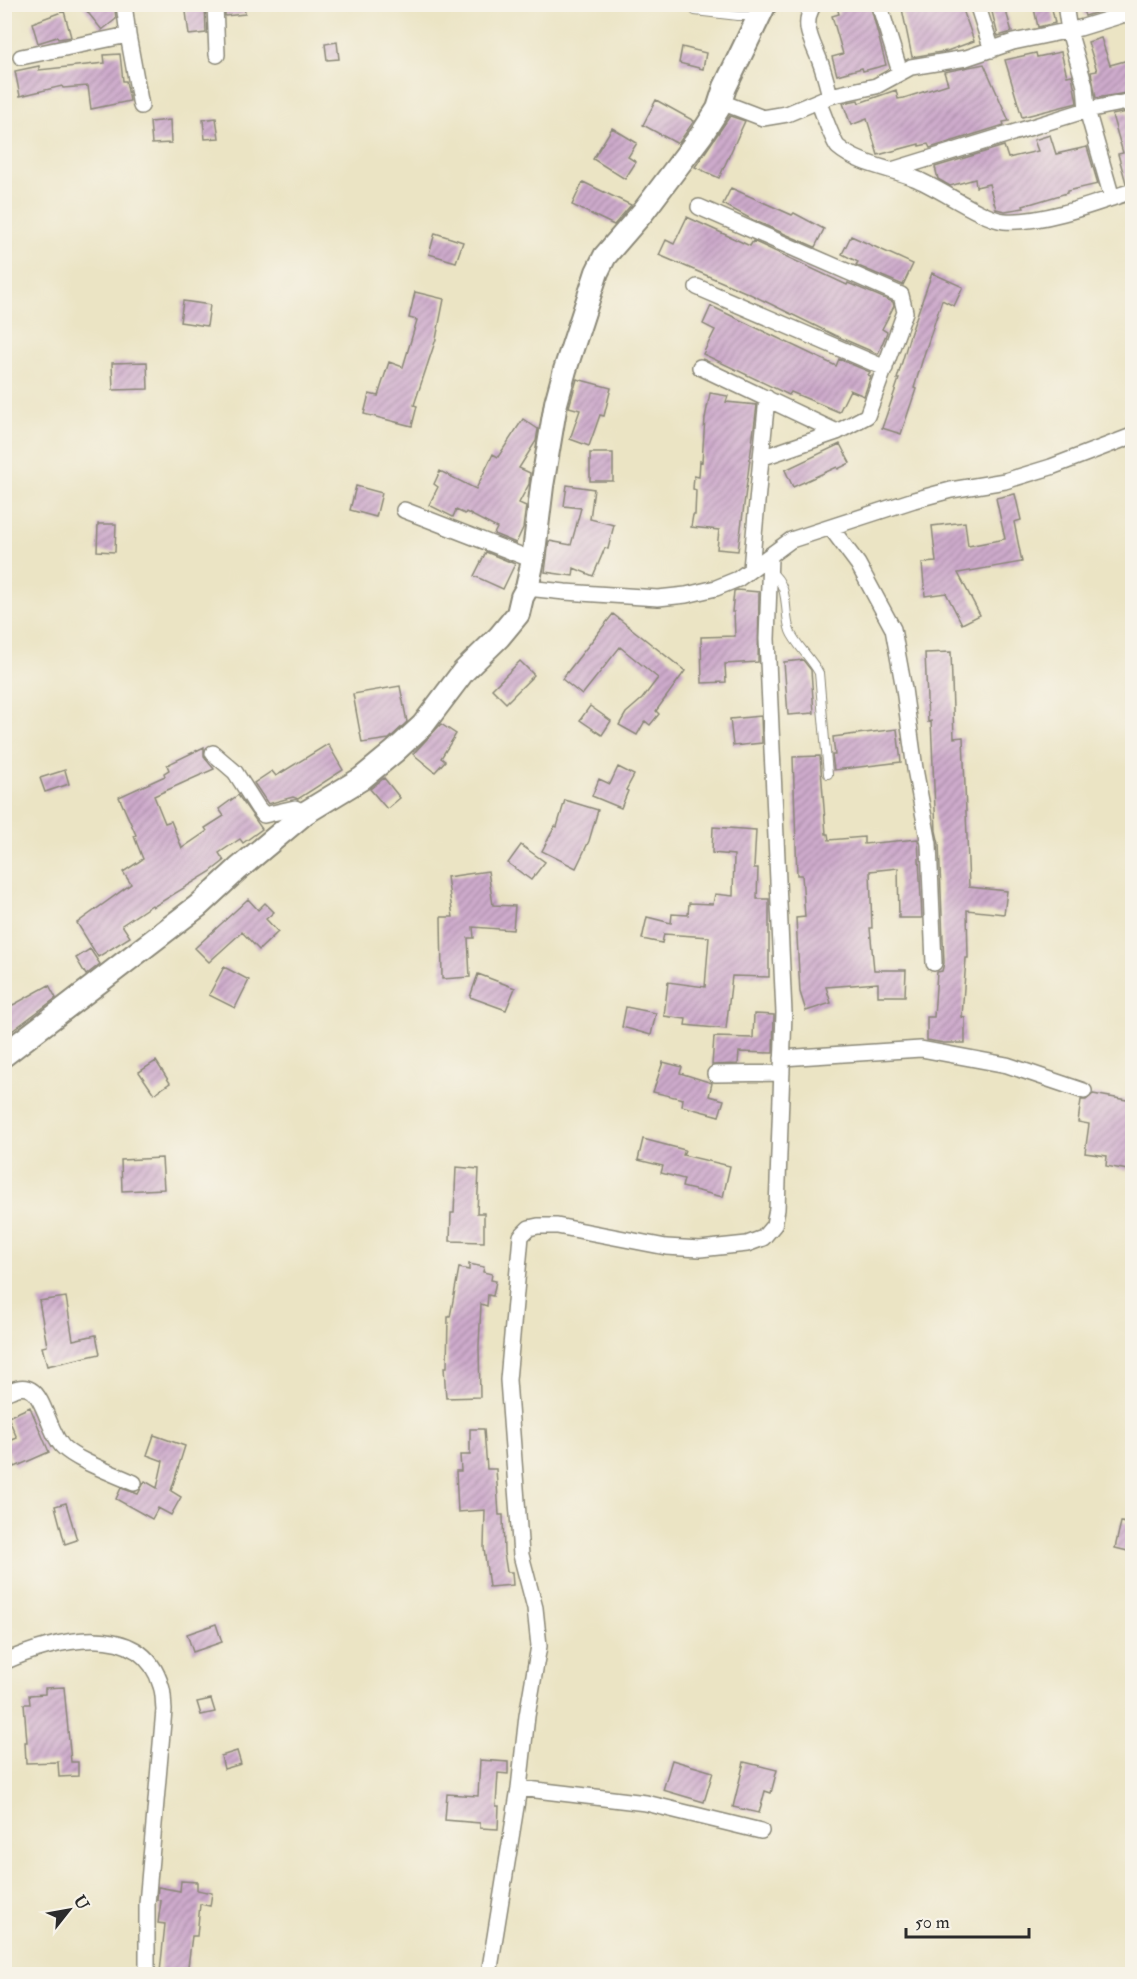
<svg xmlns="http://www.w3.org/2000/svg" width="1137" height="1979" font-family="'IM FELL Double Pica',serif">
	<defs>
		<pattern id="building-hatch" width="6" height="6" patternUnits="userSpaceOnUse" patternTransform="scale(1.5)"><rect width="6" height="6" fill="#ceabcc"/><path d="M-1 1l2-2M0 6l6-6M5 7l2-2" fill="none" stroke="#a78ba6"/></pattern>
	</defs>
	<rect width="100%" height="100%" fill="#f7f3e8"/>
	<filter id="ink" filterUnits="userSpaceOnUse"><feTurbulence type="fractalNoise" baseFrequency=".0167" numOctaves="2"/><feDisplacementMap in="SourceGraphic" scale="12" xChannelSelector="R" yChannelSelector="G"/><feConvolveMatrix kernelMatrix="1 2 1 2 8 2 1 2 1" color-interpolation-filters="sRGB"/></filter>
	<filter id="wash" filterUnits="userSpaceOnUse"><feTurbulence type="fractalNoise" baseFrequency=".008" numOctaves="4" result="noise"/><feDisplacementMap in="SourceGraphic" scale="24" xChannelSelector="R" yChannelSelector="G"/><feGaussianBlur stdDeviation="1.35" result="paint"/><feColorMatrix in="noise" values="0 0 0 0 0 0 0 0 0 0 0 0 0 0 0 0 0 1.4 0 .05"/><feComposite in="paint" operator="in"/></filter>
	<g filter="url(#wash)">
		<rect width="100%" height="100%" fill="#ebe4c4"/>
		<g id="blocks">
			<path fill="url(#building-hatch)" d="M81,4h30l4,5 1,10 -14,11z
				M185,4h20l1,29 -17,2z
				M225,4h19l1,10 -20,2z
				M846,4h24l16,61 -23,6 -1,-3 -25,7 -5,-18 11,-3 -11,-38 7,-2 -2,-7z
				M901,4h60l13,37 -27,10 -35,6z
				M990,4h14l8,28 -14,4z
				M1033,4h18l4,19 -17,4z
				M1081,4h42l-38,12z
				M64,11l7,26 -13,2 -1,-2 -19,6 -6,-20z
				M1101,38l9,27 22,-6v33l-36,6 -5,-26 6,-1 -9,-29z
				M337,42l2,17 -12,1 -2,-16z
				M682,47l24,6 -3,16 -24,-6z
				M1061,52l6,24 5,-1 5,28 -55,14 -17,-57 31,-7 1,4z
				M120,54l3,27h3l4,20 -39,8 -3,-23 -25,2 -1,-2 -42,10 -5,-25 24,-5v4l66,-7 -1,-8z
				M984,64l25,57 -6,1 1,3 -74,23 -2,-4 -9,2v-2l-41,11 -11,-36 -16,6 -8,-22 15,-3 1,3 37,-13 2,9 6,-1 44,-14 -4,-12z
				M656,100l38,21 -16,23 -35,-19z
				M1127,112l5,18v51l-6,2 -8,-29 5,-1 -11,-38z
				M730,116l15,5 -26,57 -24,-11z
				M216,118l3,20 -14,1 -2,-19z
				M170,120l1,23 -19,1 -2,-22z
				M612,128l25,15 -9,14 8,5 -11,17 -32,-20z
				M1050,135l6,19 31,-7 11,37 -31,7v2l-44,13 1,2 -19,3 -9,-2 -7,-25 -13,3 -1,-8 -25,7 -12,-7 -3,-12 69,-21 4,12 30,-7 -4,-11z
				M583,182l25,12 23,11 -17,20 -42,-20z
				M731,188l61,27 2,-2 30,16 -9,18 -62,-27 -30,-16z
				M687,217l63,29 3,-5 94,44 1,-2 45,19 1,4 -12,23 5,3 -9,22 -44,-19 -84,-41 -91,-39 7,-15 8,4z
				M435,233l28,9 -7,20 -27,-8z
				M851,236l62,28 -10,21 -47,-20 2,-3 -16,-8z
				M932,273l31,14 -9,19 -12,-6 -18,55 -10,33 2,1 -15,45 -19,-6 17,-49h-2l13,-44z
				M415,292l29,7 -8,40 -22,66 3,1 -5,20 -48,-12 5,-20 9,2 11,-34 14,5 14,-47 -8,-2z
				M183,301l27,4 -3,21 -27,-4z
				M711,306l125,60 3,-7 31,13 -2,3 3,1 -7,20 -14,-6 -11,22 -48,-20 -2,3 -86,-41 12,-24 -12,-6z
				M147,362l1,27 -35,1 -1,-27z
				M577,379l34,9 -7,28 -4,-1 -11,31 -19,-7 10,-29 -11,-3z
				M710,393l18,3 -2,6 31,3 -19,146 -21,-2 2,-19 -28,-3 2,-12h2l1,-25 -3,-1 1,-13 5,1 1,-16 2,1 3,-44z
				M523,419l15,10 -2,12 -17,27 11,5 -1,11 -10,19 7,3 -3,22 -7,15 -22,-9 3,-6 -31,-16 -1,2 -9,-4 -3,7 -24,-12 9,-18 -4,-3 6,-13 36,18 17,-35 5,3z
				M840,444l10,19 -12,6 -1,-2 -44,20 -8,-17z
				M590,453h23v28h-23z
				M567,485l27,4 -4,30 24,6 -6,24 -3,-1 -12,28 -19,-8 -1,8 -28,-4 4,-31 22,4 10,-37 -17,-2z
				M356,486l26,7 -6,24 -26,-7z
				M1015,494l6,26 -7,2 8,40 -64,11 22,42 -18,9 -16,-31 -21,3 -3,-33 14,-1 -4,-36 33,-4 3,24 37,-7 -9,-41z
				M98,524h18l-1,28 -18,-1z
				M486,552l29,12 -12,25 -29,-13z
				M737,590l22,2 -1,70 -33,2 1,18 -24,1 -1,-46 34,-1 -1,-24h-2l2,-21z
				M613,614l72,57 -29,40 3,3 -9,11 -5,-4 -8,14 -18,-10 7,-12 16,-14 16,-21 -38,-31 -38,48 -20,-16z
				M951,652l3,86 9,-1 6,150 38,4 -3,23 -37,-4 1,48h-2l-4,59 3,1v25h-21l-17,-3v-23h7l3,-45 5,-1 2,-8 -5,-119 -3,-13 -5,-110 -3,1 -3,-69z
				M803,660l8,10 3,43 -26,2 -4,-53z
				M520,661l14,14 -28,28 -14,-14z
				M400,686l7,36 -18,17 -27,4 -9,-49z
				M590,706l21,15 -9,14 -22,-15z
				M761,716l1,27 -29,3 -3,-27z
				M441,724l15,10 -15,24 4,3 -10,11 -22,-18z
				M897,729l4,33 -67,8 -2,-15h3l-2,-18z
				M328,744l15,26 -45,29 -5,-2 -25,7 -14,-21 18,-12 4,5z
				M204,747v10l10,12 -60,27 11,27 6,-2 11,27 25,-17 -2,-3 19,-12 -5,-7 19,-14 24,34 -19,14 -3,-4 -21,14 5,8 -14,11 -57,35 -1,-2 -30,20 8,12 -32,20 -21,-34 54,-39 -8,-12 20,-13 -9,-23 2,-1 -17,-38 46,-21 -1,-3 5,-3 -2,-5z
				M820,756l6,78h2l1,6 35,-3v7l54,-5 4,79h-23l-1,-50 -28,3 2,57h-2l4,42h32l-1,26h-27v-13l-52,4 5,16 -25,8 -6,-19 -4,-74 9,-1 -3,-42h-5l-4,-118z
				M618,767l16,8 -8,15 2,1 -7,17 -29,-12 7,-17 11,5z
				M65,770l4,14 -24,8 -5,-14z
				M384,778l16,20 -13,11 -17,-20z
				M565,800l33,10 -9,31 -13,27 -34,-17 13,-25 2,1z
				M713,827l43,3 -2,38h4l-1,31h12v78l-37,-1 -6,53 -41,-4 1,-6 -22,-3 4,-34 37,5 4,-50 -45,-3 -2,9 -20,-4 5,-22 24,6 1,-9 16,1 1,-12 24,1 2,-10 18,2 1,-41 -22,-2z
				M521,845l24,17 -14,18 -23,-17z
				M488,871l5,34 22,1 -2,24 -40,-3 1,11h-6l2,39 -28,2 -1,-62h12l-6,-40z
				M248,899l10,11 7,-7 9,9 -8,7 12,13 -19,18 -17,-18 -33,30 -14,-14z
				M90,949l10,15 -14,11 -10,-17z
				M224,967l25,13 -14,28 -26,-13z
				M478,974l37,14 -9,22 -36,-13z
				M49,985l7,13 -52,39v-27z
				M626,1007l30,6 -5,22 -29,-8z
				M754,1014l20,1 -1,38 -34,-1 -1,12 -26,1 2,-28 39,1z
				M156,1061l14,22 -16,11 -15,-22z
				M663,1062l19,5 -2,6 32,10 -3,13 15,4 -5,16 -37,-10 1,-7 -30,-7z
				M1093,1094l39,7v33l-4,36 -22,-4 1,-10 -22,-3 4,-29 -11,-2 3,-22h5z
				M643,1139l42,11 -2,5 47,11 -7,31 -41,-10 2,-8 -23,-6 2,-7 -25,-6z
				M162,1158l2,31 -42,2 -1,-31z
				M456,1167l23,2 -2,44h7v29l-34,-1 1,-28h3z
				M469,1264l15,3 -1,5 9,2 -1,6 5,1 -3,15 -5,-1 -1,11 -6,-2 -2,42 1,51 -34,1 -2,-31h3l1,-50h2l9,-49 10,2z
				M66,1297l7,43 23,-5 4,19 -53,12 -5,-19 5,-1 -8,-45z
				M30,1407l19,45 -34,15 -10,-24 12,-5 -9,-21z
				M470,1429h14l3,40h9l3,46h4l1,38 3,19h5l1,13 -24,2 -5,-39 1,-38 -27,2 -2,-41h5l-1,-16h10z
				M154,1435l31,11 -14,45 10,6 -10,18 -13,-7 -6,11 -36,-20 5,-11 17,6 7,-13 12,7 6,-27 -16,-6z
				M66,1503l11,37 -12,4 -10,-38z
				M1121,1522l11,2v28l-17,-4z
				M216,1624l6,18 -29,10 -6,-18z
				M64,1687l7,75h7v14l-19,1 -1,-15 -32,1 -1,-21h2l-3,-38h6l-1,-9 16,-1v-6z
				M211,1699l4,13 -14,3 -4,-13z
				M237,1751l4,13 -17,5 -3,-13z
				M480,1760l28,2v12l-10,-1 -2,33h3l-1,23 -18,-1v-5l-35,-3 2,-26 31,2z
				M672,1760l41,12 -9,30 -41,-12z
				M744,1762l33,8 -6,23 -6,-2 -6,22 -26,-6z
				M181,1881l16,1v8l15,3 -2,13 -10,-2 -3,32h-5l-5,38 -27,-2 5,-48 -7,-1 3,-22 -4,-1 1,-13 22,4z"/>
		</g>
	</g>
	<g filter="url(#ink)">
		<use href="#blocks" fill-opacity="0" stroke="#8b8878" stroke-width="1.5"/>
		<g fill="none" stroke-linecap="round" stroke-linejoin="round">
			<g stroke="#8b8878" stroke-width="10">
				<path id="lane" d="M695,11l43,5h18
					M770,571c21,16 13,39 20,60 5,13 22,28 29,42l9,101"/>
			</g>
			<g stroke="#8b8878" stroke-width="18">
				<path id="street" d="M215,4l2,51
					M814,4c-13,20 -3,35 5,55 5,12 8,25 11,37
					M879,4l21,68
					M977,4l15,46
					M1065,4l4,27 16,55 2,24 25,88
					M128,35l13,71
					M21,57l107,-22 -4,-31
					M818,101c4,9 15,41 20,46 21,18 52,21 76,31 24,9 68,41 90,43 37,3 93,-18 128,-30
					M718,109l11,-4 34,13 24,-4 43,-18 46,-10 35,-19 55,-9 47,-16 67,-14 52,-16
					M892,170l195,-60 45,-9
					M699,207l202,88 4,17 -38,104 -30,16 -76,26 -10,111
					M697,287l188,81
					M700,367l137,65
					M761,458l6,-60
					M404,510l129,50
					M831,528l27,36 35,65 11,60 11,80 14,75 5,119
					M527,588l38,4 93,6 28,-3 30,-7 22,-9 53,-39 123,-40 37,-10 54,-9 46,-14 81,-31
					M213,753l22,19 23,36 6,7 31,-7 10,5
					M782,1058l139,-9 86,16 77,26
					M715,1074l67,-1
					M4,1393c9,-3 18,-9 27,-3 13,7 19,44 32,57 14,14 52,27 71,36
					M4,1662c48,-22 138,-45 157,24 3,8 2,16 3,24l-17,194v70
					M519,1788l127,15 115,28
					M489,1974l30,-186 8,-72 12,-70 -4,-38 -14,-53 -13,-175 13,-144 8,-8 9,-2h19l109,21 34,2 47,-5 16,-6 11,-13 3,-16 7,-196 -17,-374 3,-82"/>
			</g>
			<g stroke="#8b8878" stroke-width="26">
				<path id="secondary" d="M4,1055l194,-149 40,-37 67,-56 56,-34 34,-28 28,-26 40,-53 36,-35 19,-23 4,-17 5,-9 6,-28 9,-74 14,-83 9,-33 32,-98 8,-16 38,-44 59,-78 16,-25 7,-22 40,-83"/>
			</g>
			<use href="#lane" stroke="#fff" stroke-width="8"/>
			<use href="#street" stroke="#fff" stroke-width="15"/>
			<use href="#secondary" stroke="#fff" stroke-width="22"/>
		</g>
	</g>
	<rect width="1137" height="1979" fill="none" stroke="#f7f3e8" stroke-width="24"/>
	<g transform="translate(69 1910) rotate(59)" stroke="#f7f3e8" stroke-width="4.5" paint-order="stroke">
	<path d="M0-4.5L10 22L0 15L-10 22Z" fill="#2b2b2b"/>
	<text y="-9" font-size="16" font-weight="bold" text-anchor="middle" fill="#2b2b2b">U</text>
	</g>
	<path d="M906 1928v9h123v-9" fill="none" stroke="#2b2b2b" stroke-width="3"/>
	<text x="915" y="1928" font-size="18" fill="#2b2b2b" stroke="#f7f3e8" stroke-width="4.5" paint-order="stroke">50 m</text>
</svg>
